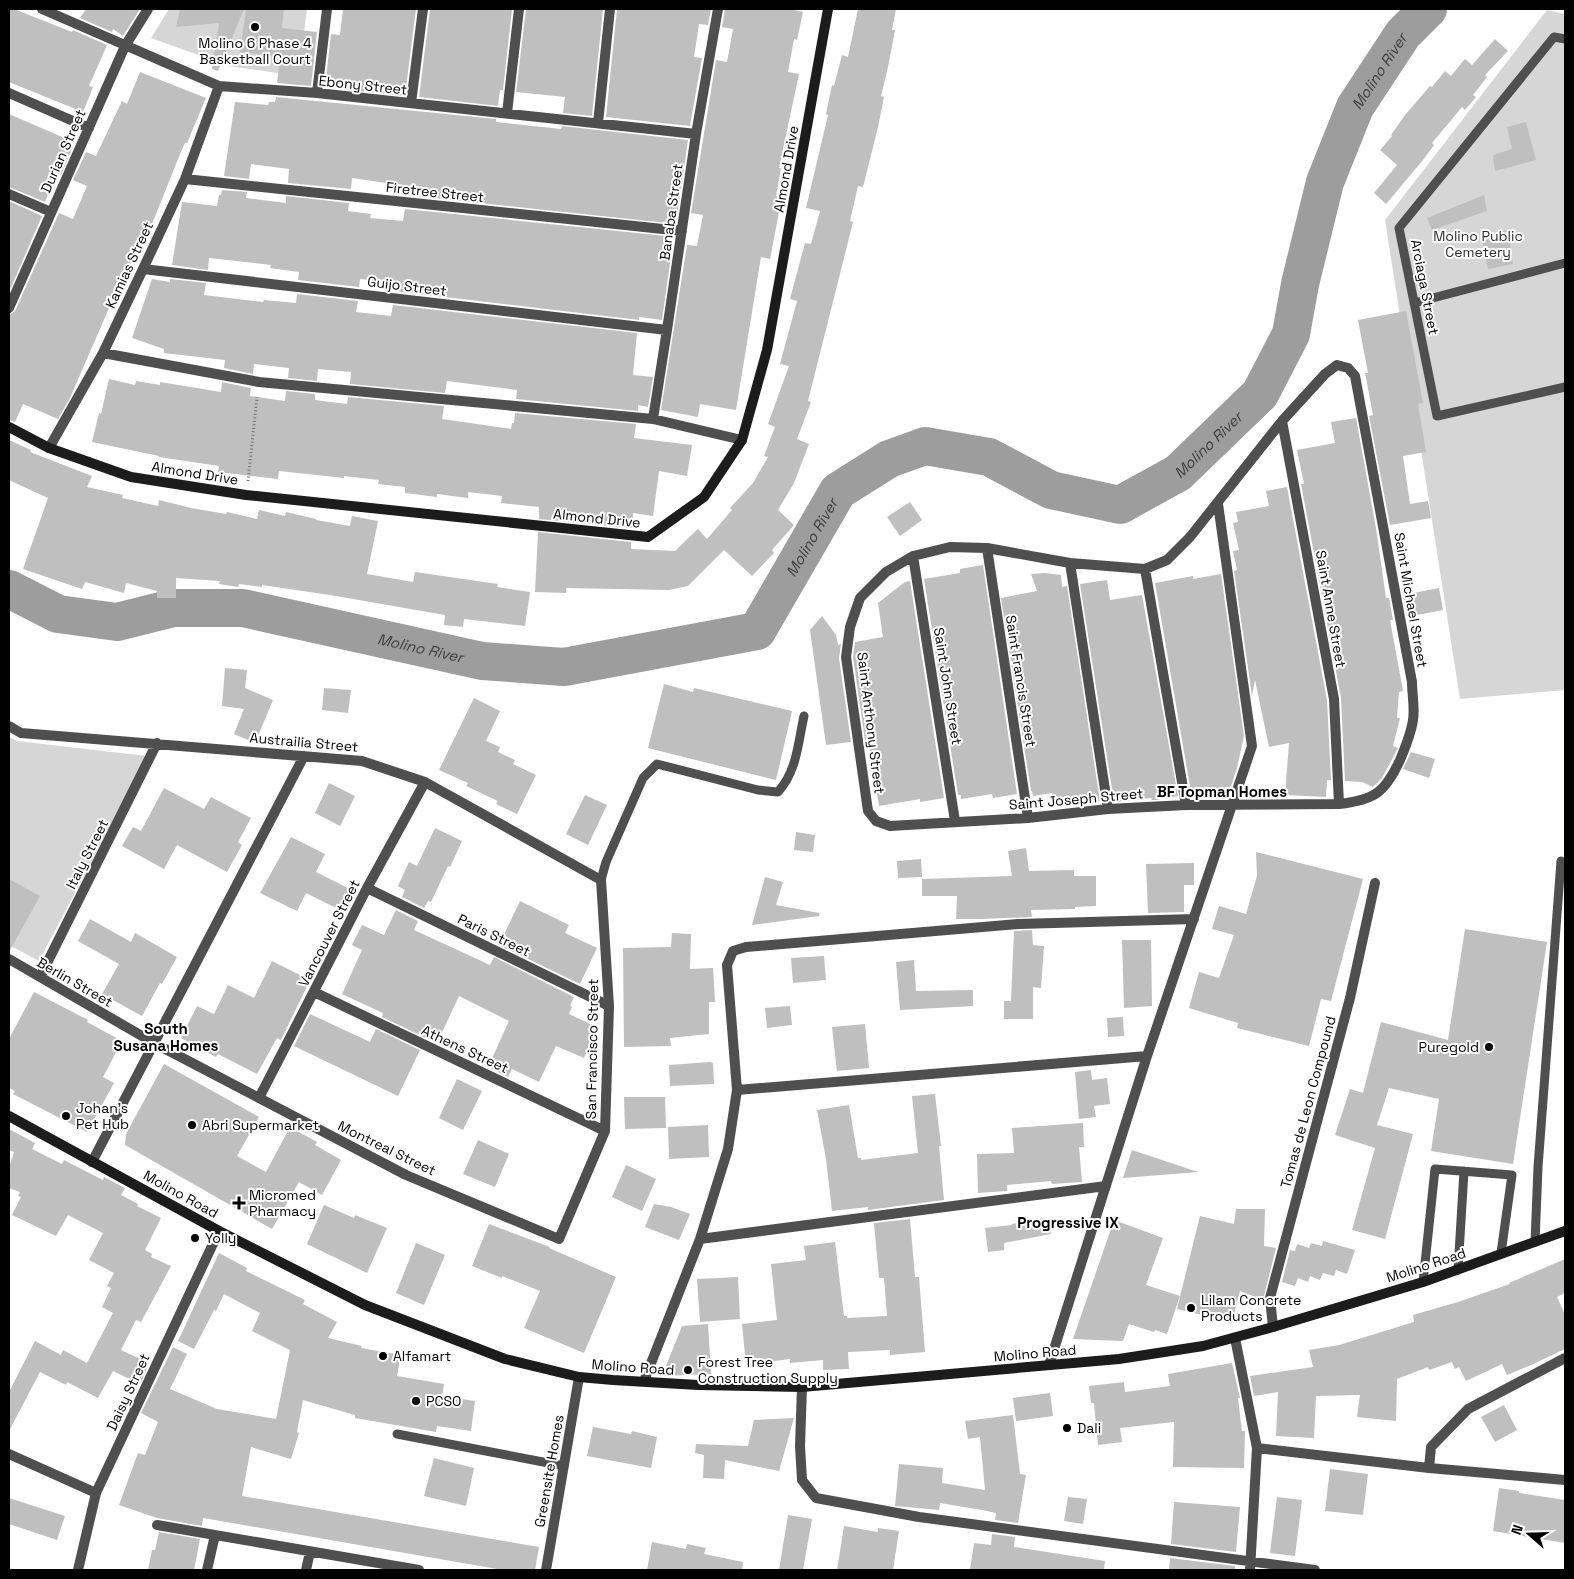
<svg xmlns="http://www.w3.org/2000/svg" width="1574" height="1579" font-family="'Space Grotesk',sans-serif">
	<rect width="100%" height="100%" fill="#fff"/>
	<path fill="#d6d6d6" d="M169,9h138l-9,67 -69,-10 -78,-28z
		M1547,10l18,4v676l-105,9 -75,-479z
		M9,737l8,4 130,15 -108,205 -30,-16z"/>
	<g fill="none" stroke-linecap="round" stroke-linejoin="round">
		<path stroke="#9d9d9d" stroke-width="38" id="s1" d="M9,589l49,25 59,8 56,-14h70l239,53 82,6 193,-36 81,-140 51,-32 36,-13 64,11 62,33 69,15 58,-32 82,-79 31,-60 9,-50 25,-102 30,-75 48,-73 25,-25"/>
	</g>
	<path fill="#bfbfbf" d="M9,9h5l58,23 1,-2 34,15 -18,41 4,1 -10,25 -74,-30z
		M86,9h54l-17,27 -10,-7 -1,3 -32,-14z
		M180,9h64l-26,62 -6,-2 7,-46 -43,4z
		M246,9h38l-2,19 35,4 -6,54 -34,-3 3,-26 -40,-5z
		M343,9h73l-11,87 -80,-9 6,-53 9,1z
		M430,9h82l-9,81h-3l-2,16 -79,-9z
		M526,9h77l-11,107 -29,-3 2,-16 -49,-5z
		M617,9h94l-3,16 -9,-1 -5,33 8,1 -12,68 -84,-9z
		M725,9h64l14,3 -6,28 -3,-1 -6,33 11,2 -20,94h2l-5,28 6,1 -12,62 -9,-2 -25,153 -36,-6 -2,13 -37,-7 26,-165 10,1 6,-31 -12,-2 25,-153 11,2 6,-33 -11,-2z
		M858,9h38l-4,21h3l-7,37 -7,29 3,1 -6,30 -15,60 -5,-1 -8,35 3,1 -45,179 3,1 -14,37 12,5 -15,39 -16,27 16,15 -22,25 2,3 -22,23 -28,-26 -36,36 -19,4 -103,-2v5l-31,-1 3,-60 93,10v7l44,2 23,-22 9,10 25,-29 -2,-2 23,-25 15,-26 -4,-1 11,-29 -7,-3 21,-58 -9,-2 17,-63 -7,-2 15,-56 6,1 9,-33 -14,-3 22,-93 -2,-1 6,-29 2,1 8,-31 6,2z
		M1495,39l13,12 -23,24 2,2 -14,18 3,2 -11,13 -3,-3 -30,36 2,2 -11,15 -37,44 -12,-11 23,-28 -17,-15 12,-14 -1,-1 14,-20 25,-29 2,1 13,-16 6,5 14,-17 7,6z
		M140,72l66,26 -19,45h-2l-5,11 -34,85 -4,-2 -20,47 -2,-1 -50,115 -12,21 -35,-15 -8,18 -6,-2v-105l6,-4 44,-98 14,6 14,-33 -14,-6 13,-28 10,4 26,-55 5,3z
		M276,97l220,22v3l65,7 1,-3 126,14 -10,70 -9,-1 -2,14 -261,-28 1,-9 -55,-8 -1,11 -63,-6 1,-14 -38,-5 -2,15 -25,-3 11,-74 33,3 1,-3h6z
		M9,114l60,26 -2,4 6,2 -12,29 -4,-2 -12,29 -36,-15z
		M1526,122l10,38 -41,11 -2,-16 19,-6 -5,-22z
		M222,190l25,2 -1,6 40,5v-7l63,7 -1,8 23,3 -1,4 33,3 2,-12 261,27 -1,5 8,1 -11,78 -23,-3v3l-245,-29 1,-8 -35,-4 -1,8 -61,-7 1,-8 -29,-4 1,-3 -62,-7 -1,12 -36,-5 10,-63 35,4 2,-11h2z
		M1484,195l3,16 -55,19 -5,-12z
		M9,201l33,15 -33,76z
		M1508,230l5,34 -25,5 -7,-34z
		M152,279l18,3v-3l36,4 -2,12 59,7 1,-2 32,3 1,-9 61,7 -2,11 35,4 2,-11 244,28 -4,42 20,2 -5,30 -10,-2v6l-122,-12 1,-9 -70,-9 -2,12 -95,-9 1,-12 -33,-3 -1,12 -29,-3 1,-10 -35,-4 -1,10 -29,-6 1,-8 -61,-7v-4l-32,-11z
		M1406,311l17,92 -5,1 8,48 -23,4 7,48 18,-3 3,17 -41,7 -21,-109 4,-1 -8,-42h3l-10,-53z
		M109,379l26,6 1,-4 24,4v-3l61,10 1,-10 29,6 -1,8 35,5 1,-10 29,3v6l32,4 1,-7 96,9 -2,13 69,10 1,-6h2l1,-10 121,11 -2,14 58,7 -5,31 -28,-5 -6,45 -20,-3 -1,15 -93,-9v-12l-38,-4 1,-7 -34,-4v6l-31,-4v3l-32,-4v-6l-27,-3 1,-4 -35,-4v2l-65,-7 -1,8 -60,-7 1,-6 -60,-9v-1l-67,-14 7,-29 2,1z
		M1356,418l20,110 10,70h3l4,22h-3l13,71 -4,1 -2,26h3l-7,28 5,2 -16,30 -9,9 -11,-5 -17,-1 -4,-83 -40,-214h3l-7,-34 38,-7 -4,-21z
		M9,440l22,10 -1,2 62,24 -5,11 36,8 -1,3 36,8 1,-6 32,8 35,6 1,-2 30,7 2,-9 26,6 1,-4 30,7v1l34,6 2,-10 26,5 -11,53 46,8 2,-10 83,12 -1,3 33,5 -5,34 -61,-7 -1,8 -19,-2 1,-10 -115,-20 -68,-10v2l-23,-3 -1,3 -19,-3 1,-3 -44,-3v20h-19v-7l-31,-8 -2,10 -39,-11 -3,7 -59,-20 25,-71 -39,-18z
		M1287,487l40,213 4,80h-4l-1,17 -41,-2 4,-52 -20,4 -14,-67 -3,16 -18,-125 3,-1 -4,-19 6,-1 -6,-27 5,-1 -2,-10 33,-6 -3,-15z
		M910,502l12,18 -22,16 -13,-19z
		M983,565l34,229 -24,4 -1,-4 -31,5v-4h-3l-34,-216 36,-6v-4z
		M1045,573l16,2 1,12 5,-1 33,215 -21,3 -1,-3 -24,4 -2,-12 -19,3 -1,-5h-1l-30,-193 36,-7 -6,-17z
		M1221,574l23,162 -7,32 -10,30h-35l-37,-215 38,-7v3z
		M1107,580l3,20 32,-5 36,201 -22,4h-4l-1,-2 -37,4 -34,-218z
		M910,581l34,217 -24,4v-3l-41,7 -11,-67 -3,1 -12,-83 2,-15 28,-5 -5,-34 27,-21z
		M1439,588l4,22 -36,7 -4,-22z
		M822,616l14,19 2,10 3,-1 -2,14 12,84 -25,3 -16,-115z
		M225,668l22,2 -2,18 28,12 -18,43 -21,-9 10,-25 -22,-3z
		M664,684l29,8 1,-4 98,23 -16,69 -128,-32z
		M324,688l27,2 -3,23 -26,-3z
		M474,698l26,13 -14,30 14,6 -2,5 17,8 -2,4 23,11 -19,39 -21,-10 2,-3 -32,-15 2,-3 -29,-13z
		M1411,752l24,7 -6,19 -26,-9z
		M329,783l26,13 -15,30 -25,-13z
		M164,788l40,21 7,-12 40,21 -13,24 4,3 -15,27 -50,-27 -13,24 -42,-23 11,-19 8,4z
		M585,795l22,10 -19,40 -22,-11z
		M435,828l27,13 -12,26 -2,-1 -17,36 -3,-1 -4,7 -22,-11 3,-7 -7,-4 11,-24 8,4z
		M796,832l19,3 -2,17 -19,-2z
		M291,837l34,17 -9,18 34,17 -10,21 -34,-17 -9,18 -37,-18z
		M1026,848l3,23 45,-1v6h22v30l-21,1v2l-44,1 1,7 -51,2h-25l1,-23h-35v-17l90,-3 -4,-25z
		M1256,852l107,27 -32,122 -10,-2 -12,47 -72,-18 1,-5 -49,-15 10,-36 20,6 15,-43 -22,-6 7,-23 27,8 11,-38z
		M921,859l1,18 -24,1 -1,-17z
		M1194,863v22h-10v27l-36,1 -2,-49z
		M765,877l18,5 -7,23 43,8v3l-67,9z
		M9,879l31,17 -31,56z
		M520,901l49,24 -4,8 32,15 -17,36 -81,-39z
		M396,910l22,11 -4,9 76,35 4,-8 80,40 -4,9 2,1 -3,7 28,13 -13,31 -28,-12 -17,36 -27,-13 -4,8 -20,-10 21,-46 -50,-25 -21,45 -11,-5 -1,2 -44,-21 1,-4 -41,-19 20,-44 -10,-5 10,-20 22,10z
		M90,919l41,23 4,-9 42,24 -15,27 -2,-1 -18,33 -40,-22 17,-30 -41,-23z
		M1465,929l82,13 -34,222 -82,-13 8,-52 -50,-11 -12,37 36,9 -28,105 -33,-9 23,-82 -40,-13 15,-46 13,4 18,-71 67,18z
		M1032,930l1,15 11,1 -3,42 -8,-1v32h-29v-18h7l3,-70z
		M672,933l19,1 -1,35 23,-1 2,34h-6v32l-39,4 1,8 -47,1 -1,-99 48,-1z
		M1122,940h29l1,66 -28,2z
		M824,956l2,24 -33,3 -2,-25z
		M914,960l2,31 57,-1v16l-73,4 -4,-48z
		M272,961l38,19 -29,60 -4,-2 -20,36 -39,-20 -2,3 -35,-19 16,-32 17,8 14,-29 26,13z
		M34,992l54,28 -1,2 35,19 -19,36 11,6 -27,49 -74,-38 2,-3 -6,-3v-49z
		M790,1006l2,19 -25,3 -2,-20z
		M310,1014l60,28 6,-13 44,21 -22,46 -104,-50z
		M1123,1017l1,19 -16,1 -1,-19z
		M865,1024l4,44 -32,3 -5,-44z
		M710,1062l3,1 1,21 -44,2 -1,-21z
		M164,1064l95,53 -22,39 29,16 24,-45 27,15 -2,3 26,15 -19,35 -23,-13 -27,47 -147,-84 1,-11z
		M1091,1070l1,10 15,-2 3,26 -16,2 2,11 -17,2 -4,-47z
		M457,1079l25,12 -19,39 -24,-12z
		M935,1094l6,52h-2l5,54 -76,10v-3l-36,4 -6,-52 -9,-49 32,-5 9,53h3v2l57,-7 -6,-57z
		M624,1097h41l1,31 -41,1z
		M1083,1123l1,24h-5l3,35 -30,2 -1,-3 -44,4v6l-29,2 -1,-39 37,-1 -2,-25z
		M708,1125l1,32 -40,2 -1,-32z
		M9,1129l26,14 -3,6 30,15 2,-4 39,20 1,-3 21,11 -4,7 17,9 -1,2 24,12 -16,32 7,4 -1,3 20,9 -30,56 -5,-2 -15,30 28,13 -9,21 -27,-13 -15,27 -31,-16 -1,3 -26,-13 -31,59v-39l26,-51 26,14 2,-5 24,13 26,-50 -11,-6 9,-19 -4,-2 7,-13 -25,-13 14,-27 -35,-18 -12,21 -44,-21 9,-18 -3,-1 2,-4 -11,-4v-21l5,-15 -5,-2z
		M478,1140l31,14 -14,33 -32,-13z
		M1132,1150l66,22 -75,6z
		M626,1165l30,14 -14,32 -30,-14z
		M654,1204l17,3 19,7 -11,26 -34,-13z
		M324,1205l30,13 1,-3 32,13 -20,45 -60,-29z
		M1236,1209h29l-1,37 12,2 -13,52 -23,-9 -8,31 -55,-13 23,-93 34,8z
		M1044,1218l1,3h4l2,13 -47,9v7l-16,2 -3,-24 27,-3v-1z
		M910,1219l5,58h4l6,75 -35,3v-5l-42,2 1,17 -26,1v-10l-33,3v-4l-44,6 -4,-41 35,-4 -6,-56 35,-4 -2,-14 31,-4 9,74h3v2l40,-2 -3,-38h-5l-5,-55z
		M1114,1220l49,18 -17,47 34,11 -13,38 -12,-4 -1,2 -25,-8 -6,17 -50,-2z
		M489,1224l61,23 -1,1 67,29 -32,76 -60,-25 16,-37 -38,-15v2l-30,-12z
		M1323,1241l32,9 -8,24 -11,-4 -2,6 -11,-3 -3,7 -10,-4 -2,6 -10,-4 -3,8 -13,-4 8,-32 5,1 2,-7 12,4 2,-5 11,3z
		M416,1243l29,12 -21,50 -28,-12z
		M219,1253l28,15 -1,3 59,29 -2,4 34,18 -9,16 34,8 -1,2 40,7 -4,21 47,8 -2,12 33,5 -4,30 -34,-5 -1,6 -81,-14v-3l-52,-15 -6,32 2,1 -8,26 -40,-12 -9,49 297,51 -4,23h-32l-300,-52 -1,8 -45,-8 -38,-13 19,-52 7,2 13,-33 -17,-9 32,-66 14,7 -17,35 47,20 59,10 14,-69 -38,-19 8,-18 -36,-19 -8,17 -2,-1 -20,39 -16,-8z
		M1565,1259v34l-8,4 8,18v34l-34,16 -24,10 -5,-11 -36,17 -7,-14 -4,2 -3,-7 -23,8 -1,-3 -31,12 -1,42 -39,-4 3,-22 -44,1 -2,42 -38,-2 2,-44 -24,4 -4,-20 63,-9 -4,-17 30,-5 75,-23 -1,-7 45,-13 52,-18 -1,-1z
		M738,1277l2,42 -40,3 -3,-43z
		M708,1324l3,50 -49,2 20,-50z
		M1232,1363l8,35h-2l4,33h3l-1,37 -71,-1 1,-45 -54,6 2,14 -24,3 -4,-42h-3l-2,-17 35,-4 1,10 45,-6 -2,-12z
		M1050,1393l3,23 -37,5 -3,-23z
		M1504,1405l13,25 -22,12 -14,-25z
		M1013,1415l7,59 6,1 -8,48 -23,-3 1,-7 -14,-3 -42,-7 -1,7 -44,-4 4,-42 44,4 -1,15 43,7 -5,-53 -12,2 -3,-18z
		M794,1418l-15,53 -54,-11 -1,19 -21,-1 1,-23 -9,-2 1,-9 52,2 6,-26z
		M593,1427l38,7 1,-3 25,6 -6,31 -64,-12z
		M434,1458l40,10 -8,38 -42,-10z
		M1330,1469l38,5 -5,41 -38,-4z
		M1499,1488l20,3v2l46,7v43l-72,-12z
		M1068,1497l19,2 -4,25 -19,-3z
		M1277,1497l25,3 -7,56 -25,-3z
		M9,1498l56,18 -8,24 -48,-16z
		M1174,1502l66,5 -4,45 -65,-8z
		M788,1515l24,4 -9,51h-24z
		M844,1526l34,6v-4l21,3 -6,39h-56z
		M159,1532l41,7 -6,31h-46l4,-20h3z
		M992,1534l23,3 -1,10 91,14 -1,9h-134l4,-27 17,2z
		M652,1542l34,7 1,-5 19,4 -2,6 39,8 -1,8h-95z
		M1170,1558l65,8v4h-66z"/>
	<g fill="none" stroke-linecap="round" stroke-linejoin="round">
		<path stroke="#717171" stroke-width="3" stroke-dasharray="1 2.5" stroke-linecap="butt" d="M248,481l9,-84"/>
		<path stroke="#4f4f4f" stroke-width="9" d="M1565,39l-11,-2 -155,191 38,188 128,-29
			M1414,303l151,-40
			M601,880l5,-18 37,-84 14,-14 101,26 20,2c19,-21 20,-49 26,-76
			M1535,1242l3,-75 23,-306
			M1458,1270l6,-99
			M1423,1282l12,-113 77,6 -11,78
			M397,1434l167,32"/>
		<path stroke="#4f4f4f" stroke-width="10" d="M42,9l177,77 98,7 379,41
			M9,93l80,35
			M317,93l10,-84
			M411,103l12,-94
			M507,113l12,-104
			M598,123l12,-114
			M185,179l497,52
			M9,194l42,18
			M143,269l524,61
			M9,308l116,-262 23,-37
			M103,353l156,29 394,37 89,21
			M1337,365l11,3 7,8 57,306c0,12 3,26 1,38 -2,14 -8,28 -13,40 -15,33 -26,40 -61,44l-153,1 -78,4 -80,9 -138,8 -14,-5 -8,-10 -22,-154 4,-30 10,-29 26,-26 27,-16 37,-9 37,1 83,15 75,6 22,-9 23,-23 92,-116 43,-47z
			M653,419l14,-89 29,-196 22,-125
			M1282,421l52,278 5,105
			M49,448l54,-95 40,-84 42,-90 34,-93
			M987,548l41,270
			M913,556l42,265
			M1070,563l38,246
			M1145,569l41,236
			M9,726l12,7 341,28 63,21 176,98 8,126 -4,125 -46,108 -153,-64 -252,-132 -145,-84
			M367,888l242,118
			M40,977l117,-234
			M314,992l291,139
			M737,1090l410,-34
			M259,1098l108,-210 58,-106
			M92,1162l212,-406
			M700,1239l406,-53
			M1273,1327l-3,-29 80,-300 25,-115
			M1235,1338l22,110 -7,122
			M1049,1365l98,-309 105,-310 -34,-242
			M644,1381l56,-142 28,-90 9,-59 -10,-125 6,-14 13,-4 273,-23 175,-5
			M802,1387l-2,59 2,34 14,18 103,19 396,53
			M1257,1448l172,20 136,12
			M9,1454l87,39
			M1429,1468l2,-21 37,-38 97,-51
			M157,1525l262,45
			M78,1570l18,-77 123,-262
			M207,1570l8,-35
			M306,1570l4,-18
			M546,1570l33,-193"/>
		<path stroke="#1c1c1c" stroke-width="10" d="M9,427l40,21 82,29 115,18 402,42 56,-40 38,-57 25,-90 61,-341
			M9,1116l210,115 146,74 140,54 74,18 34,3 85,5 104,2 317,-28 84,-13 70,-19 150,-45 142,-51"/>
	</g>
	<g fill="#000" stroke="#fff" stroke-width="2">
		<circle cx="255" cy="27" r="5"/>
		<circle cx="1489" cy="1047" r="5"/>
		<circle cx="66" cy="1116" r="5"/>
		<circle cx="192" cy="1125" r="5"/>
		<path d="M236.5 1195.5h5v5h5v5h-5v5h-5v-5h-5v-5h5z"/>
		<circle cx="195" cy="1238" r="5"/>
		<circle cx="1191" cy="1308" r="5"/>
		<circle cx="383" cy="1356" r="5"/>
		<circle cx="688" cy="1370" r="5"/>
		<circle cx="416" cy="1401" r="5"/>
		<circle cx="1067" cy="1428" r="5"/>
	</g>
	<g text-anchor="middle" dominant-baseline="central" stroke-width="4" stroke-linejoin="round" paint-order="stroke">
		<g font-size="14" fill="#000" stroke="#fff" text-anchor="start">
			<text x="255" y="43" text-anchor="middle">Molino 6 Phase 4<tspan x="255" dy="16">Basketball Court</tspan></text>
			<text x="1479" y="1047" text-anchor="end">Puregold</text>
			<text x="76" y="1108">Johan's<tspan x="76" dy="16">Pet Hub</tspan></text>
			<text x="202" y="1125">Abri Supermarket</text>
			<text x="249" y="1195">Micromed<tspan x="249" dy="16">Pharmacy</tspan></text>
			<text x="205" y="1238">Yolly</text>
			<text x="1201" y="1300">Lilam Concrete<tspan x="1201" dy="16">Products</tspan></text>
			<text x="393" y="1356">Alfamart</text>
			<text x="698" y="1362">Forest Tree<tspan x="698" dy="16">Construction Supply</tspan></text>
			<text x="426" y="1401">PCSO</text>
			<text x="1077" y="1428">Dali</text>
		</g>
		<g font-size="14" fill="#000" stroke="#fff">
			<text transform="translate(363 85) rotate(6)">Ebony Street</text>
			<text transform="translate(63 151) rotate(-66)">Durian Street</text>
			<text transform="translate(786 169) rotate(-80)">Almond Drive</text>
			<text transform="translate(435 192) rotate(6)">Firetree Street</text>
			<text transform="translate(671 212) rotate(-82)">Banaba Street</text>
			<text transform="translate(129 265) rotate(-65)">Kamias Street</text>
			<text transform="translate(407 286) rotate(7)">Guijo Street</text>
			<text transform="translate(1425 287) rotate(79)">Arciaga Street</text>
			<text transform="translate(195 473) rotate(9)">Almond Drive</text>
			<text transform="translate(597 518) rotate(6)">Almond Drive</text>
			<text transform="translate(1411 600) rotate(80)">Saint Michael Street</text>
			<text transform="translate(1331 609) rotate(80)">Saint Anne Street</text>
			<text transform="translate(1021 681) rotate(81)">Saint Francis Street</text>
			<text transform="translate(948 686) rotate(81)">Saint John Street</text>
			<text transform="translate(871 723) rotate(83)">Saint Anthony Street</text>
			<text transform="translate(304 742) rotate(5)">Austrailia Street</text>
			<text transform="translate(1076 799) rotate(-5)">Saint Joseph Street</text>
			<text transform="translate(87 854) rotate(-63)">Italy Street</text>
			<text transform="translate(329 933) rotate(-63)">Vancouver Street</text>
			<text transform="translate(494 935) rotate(26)">Paris Street</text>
			<text transform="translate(75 982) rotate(30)">Berlin Street</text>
			<text transform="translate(465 1049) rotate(25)">Athens Street</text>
			<text transform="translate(592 1049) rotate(-89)">San Francisco Street</text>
			<text transform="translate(1308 1102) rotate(-75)">Tomas de Leon Compound</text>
			<text transform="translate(387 1148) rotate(26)">Montreal Street</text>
			<text transform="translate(181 1194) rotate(29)">Molino Road</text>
			<text transform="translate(1426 1265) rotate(-18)">Molino Road</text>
			<text transform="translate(1035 1353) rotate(-5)">Molino Road</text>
			<text transform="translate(633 1367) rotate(4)">Molino Road</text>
			<text transform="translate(128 1392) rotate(-65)">Daisy Street</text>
			<text transform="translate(549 1471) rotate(-80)">Greensite Homes</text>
		</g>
		<g font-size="14" fill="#2d2d2d" stroke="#fff">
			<text x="1478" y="236">Molino Public<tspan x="1478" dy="16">Cemetery</tspan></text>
		</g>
		<g font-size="15" font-style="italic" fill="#3e3e3e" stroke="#fff">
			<text stroke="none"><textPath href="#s1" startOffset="1759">Molino River</textPath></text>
			<text stroke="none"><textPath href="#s1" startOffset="1339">Molino River</textPath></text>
			<text stroke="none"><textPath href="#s1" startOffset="874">Molino River</textPath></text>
			<text stroke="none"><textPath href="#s1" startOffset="424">Molino River</textPath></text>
		</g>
		<g font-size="15" font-weight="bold" fill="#000" stroke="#fff">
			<text x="1222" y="791">BF Topman Homes</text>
			<text x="166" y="1028">South<tspan x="166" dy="17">Susana Homes</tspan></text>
			<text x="1068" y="1222">Progressive IX</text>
		</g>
	</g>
	<rect width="1574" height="1579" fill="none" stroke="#000000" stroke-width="20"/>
	<g transform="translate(1529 1534) rotate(290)" stroke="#ffffff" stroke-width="4" paint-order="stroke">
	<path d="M0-4L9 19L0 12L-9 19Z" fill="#000000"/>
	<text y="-8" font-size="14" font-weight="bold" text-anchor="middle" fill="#000000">N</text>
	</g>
</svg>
